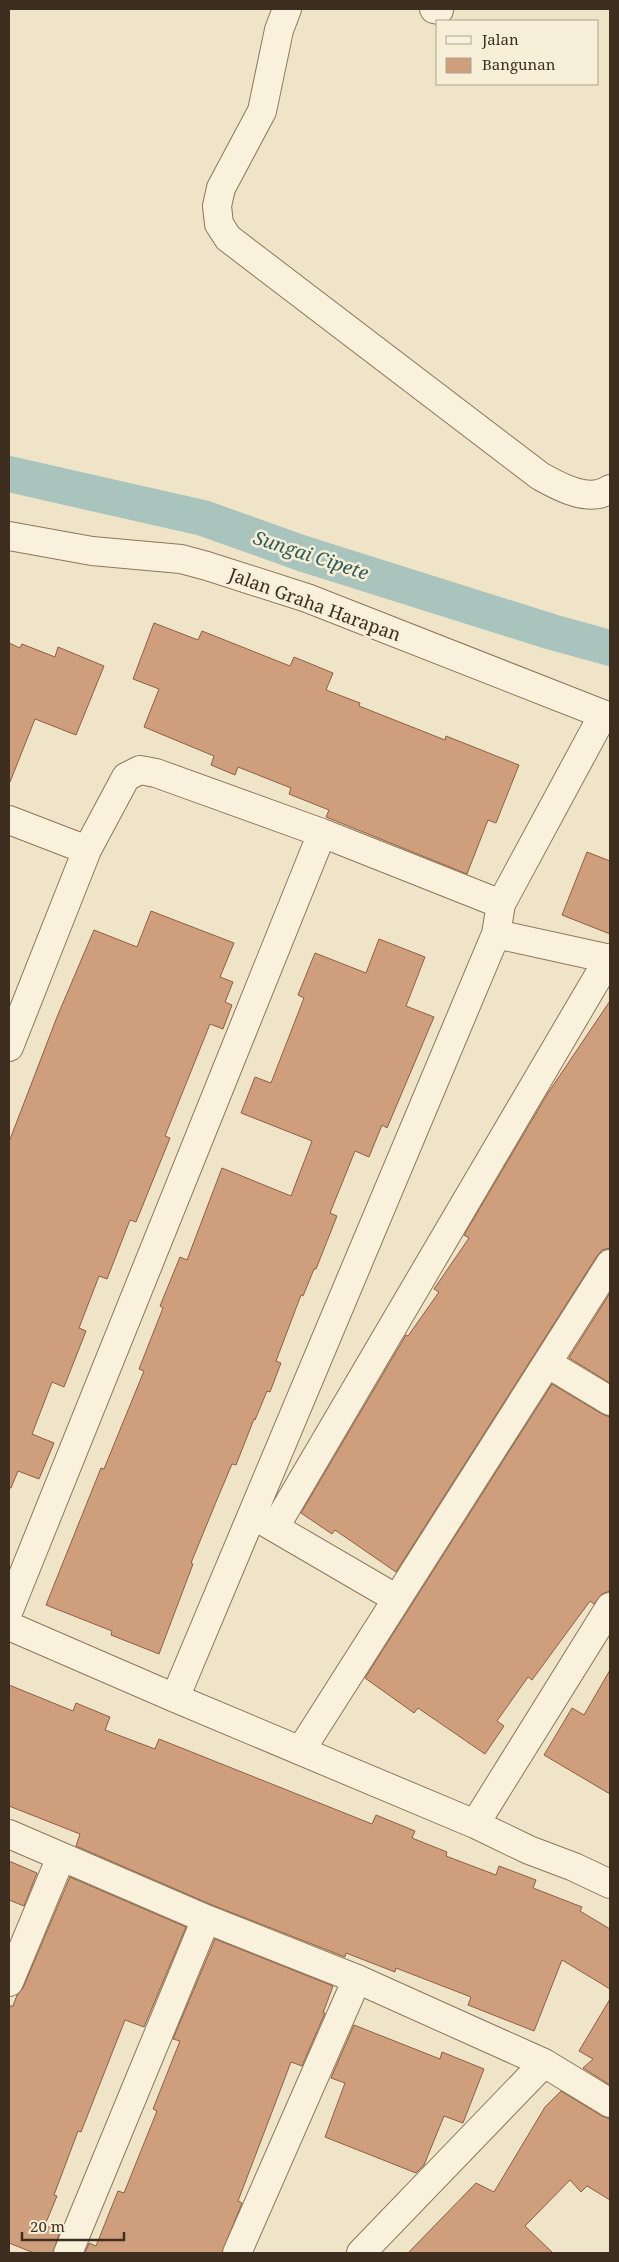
<svg xmlns="http://www.w3.org/2000/svg" width="619" height="2262" font-family="'Noto Serif',serif">
	<rect width="100%" height="100%" fill="#f0e4c8"/>
	<g fill="none" stroke-linecap="round" stroke-linejoin="round">
		<path stroke="#a9c4bc" stroke-width="36" d="M9,474l194,44 98,35 251,79 58,16"/>
	</g>
	<path fill="#cf9f7d" stroke="#8d5f41" d="M154,623l44,17 4,-9 88,35 4,-9 39,16 -7,17 34,13 -1,3 86,34 1,-4 73,29 -23,58 -8,-3 -21,54 -141,-57 3,-7 -40,-16 2,-6 -53,-21 -3,8 -24,-10 3,-9 -70,-29 15,-38 -26,-10z
		M9,643l11,5 2,-4 33,13 3,-10 46,19 -28,69 -41,-16 -25,63h-1z
		M587,852l23,9v73l-48,-19z
		M151,911l83,32 -14,34 13,5 -8,20 7,3 -9,24 -13,-5 -45,112 5,2 -34,84 -6,-2 -23,59 -8,-3 -20,52 7,3 -22,56 -12,-5 -20,52 22,9 -15,36 -21,-8 -7,17h-2v-346l48,-125 37,-87 43,17z
		M379,939l46,18 -19,49 28,11 -47,111 -5,-3 -13,32 -14,-6 -25,62 7,3 -21,53h-2l-11,27 -2,-1 -25,66 5,2 -11,29 -3,-1 -12,29 -1,-1 -18,46 -4,-1 -16,38 -25,61 2,1 -34,90 -48,-19 1,-4 -66,-26 55,-137 3,1 40,-98 -5,-2 24,-61 -3,-2 20,-49 7,3 35,-92 69,28 21,-55 -71,-28 14,-36 16,6 33,-85 -6,-3 17,-42 51,20z
		M610,1001v247l-8,2 -5,6 -201,316 -61,-42 -3,4 -31,-21 105,-178 2,1 31,-44 -5,-3 35,-51 -5,-3 84,-142z
		M610,1293v90l-41,-25z
		M552,1384l50,30 8,3v174l-8,3 -8,10 -4,-3 -58,79 -4,-3 -31,44 7,5 -19,28 -67,-46 -4,5 -49,-35z
		M610,1670v124l-66,-39 28,-47 12,7z
		M9,1685l64,26 3,-8 34,14 -5,13 50,19 4,-10 213,85 4,-9 39,16 -3,7 35,14 -1,4 50,19 3,-9 37,14 -3,8 49,19 -2,4 30,18v60l-48,-29 -28,71 -66,-26 3,-8 -75,-29 -1,4 -49,-19 -1,4 -133,-52 -136,-59 4,-12 -71,-28z
		M9,1861l28,12 -13,33 -15,-6z
		M70,1877l116,50 -42,100 -19,-7 -44,112 -3,-1 -24,64 3,1 -12,29 15,6 -7,22h-19l-25,-10v-237h4l4,-11 6,-7z
		M215,1939l118,47 -10,27h2l-23,53 -11,-4 -53,139 4,2 -20,50h-137l4,-10 7,3 22,-55 6,2 33,-82 -4,-2 27,-68 -7,-2z
		M610,1999v86l-27,-17 10,-9 -14,-8z
		M354,2025l86,34 2,-7 42,17 -21,54 -19,-7 -20,49 -8,8 -91,-36 20,-54 -14,-5z
		M561,2091l41,25 8,3v81l-23,-14 -6,6 -11,-12 -45,46 28,27h-145l68,-70 18,9 51,-85z"/>
	<g fill="none" stroke-linecap="round" stroke-linejoin="round">
		<g stroke="#8d765c" stroke-width="30">
			<path id="minor" d="M287,9l-8,21 -17,81 -41,77 -4,18 2,18 9,14 312,238c18,10 49,28 70,13
				M434,9l5,1
				M9,536l83,15 89,8 26,7 100,32 303,119
				M9,820l78,30
				M496,934l114,25
				M9,1047l78,-197 39,-73 14,-7 16,3 166,60 179,71 102,-189
				M547,1363l63,38
				M258,1518l139,81
				M275,1527l334,-569
				M9,1610l313,-777
				M9,1626l166,72 300,126 54,26 45,17 36,17
				M175,1698l321,-764 5,-30
				M301,1750l309,-486
				M475,1824l135,-217
				M9,1834l197,85 151,60 187,84 66,40
				M9,1982l52,-125
				M68,2253l138,-334
				M237,2253l120,-274
				M361,2253l183,-190"/>
		</g>
		<use href="#minor" stroke="#faf1dc" stroke-width="28"/>
	</g>
	<g text-anchor="middle" dominant-baseline="central" stroke-width="5" stroke-linejoin="round" paint-order="stroke">
		<g font-size="18" fill="#3d2e20" stroke="#f7eed8">
			<text transform="translate(315 604) rotate(20)">Jalan Graha Harapan</text>
		</g>
		<g font-size="19" font-style="italic" fill="#2f5d5a" stroke="#f7eed8">
			<text transform="translate(311 555) rotate(18)">Sungai Cipete</text>
		</g>
	</g>
	<rect width="619" height="2262" fill="none" stroke="#3d2e20" stroke-width="20"/>
	<rect x="436" y="20" width="162" height="65" fill="#f7eed8" stroke="#ada18e"/>
	<rect x="446" y="36" width="25" height="8" fill="#faf1dc" stroke="#ada18e"/>
	<text x="482" y="45" font-size="15" fill="#3d2e20">Jalan</text>
	<rect x="446" y="58" width="25" height="15" fill="#cf9f7d" stroke="#ada18e"/>
	<text x="482" y="70" font-size="15" fill="#3d2e20">Bangunan</text>
	<path d="M22 2232v8h102v-8" fill="none" stroke="#3d2e20" stroke-width="2.5"/>
	<text x="30" y="2232" font-size="15" fill="#3d2e20" stroke="#f7eed8" stroke-width="4" paint-order="stroke">20 m</text>
</svg>
